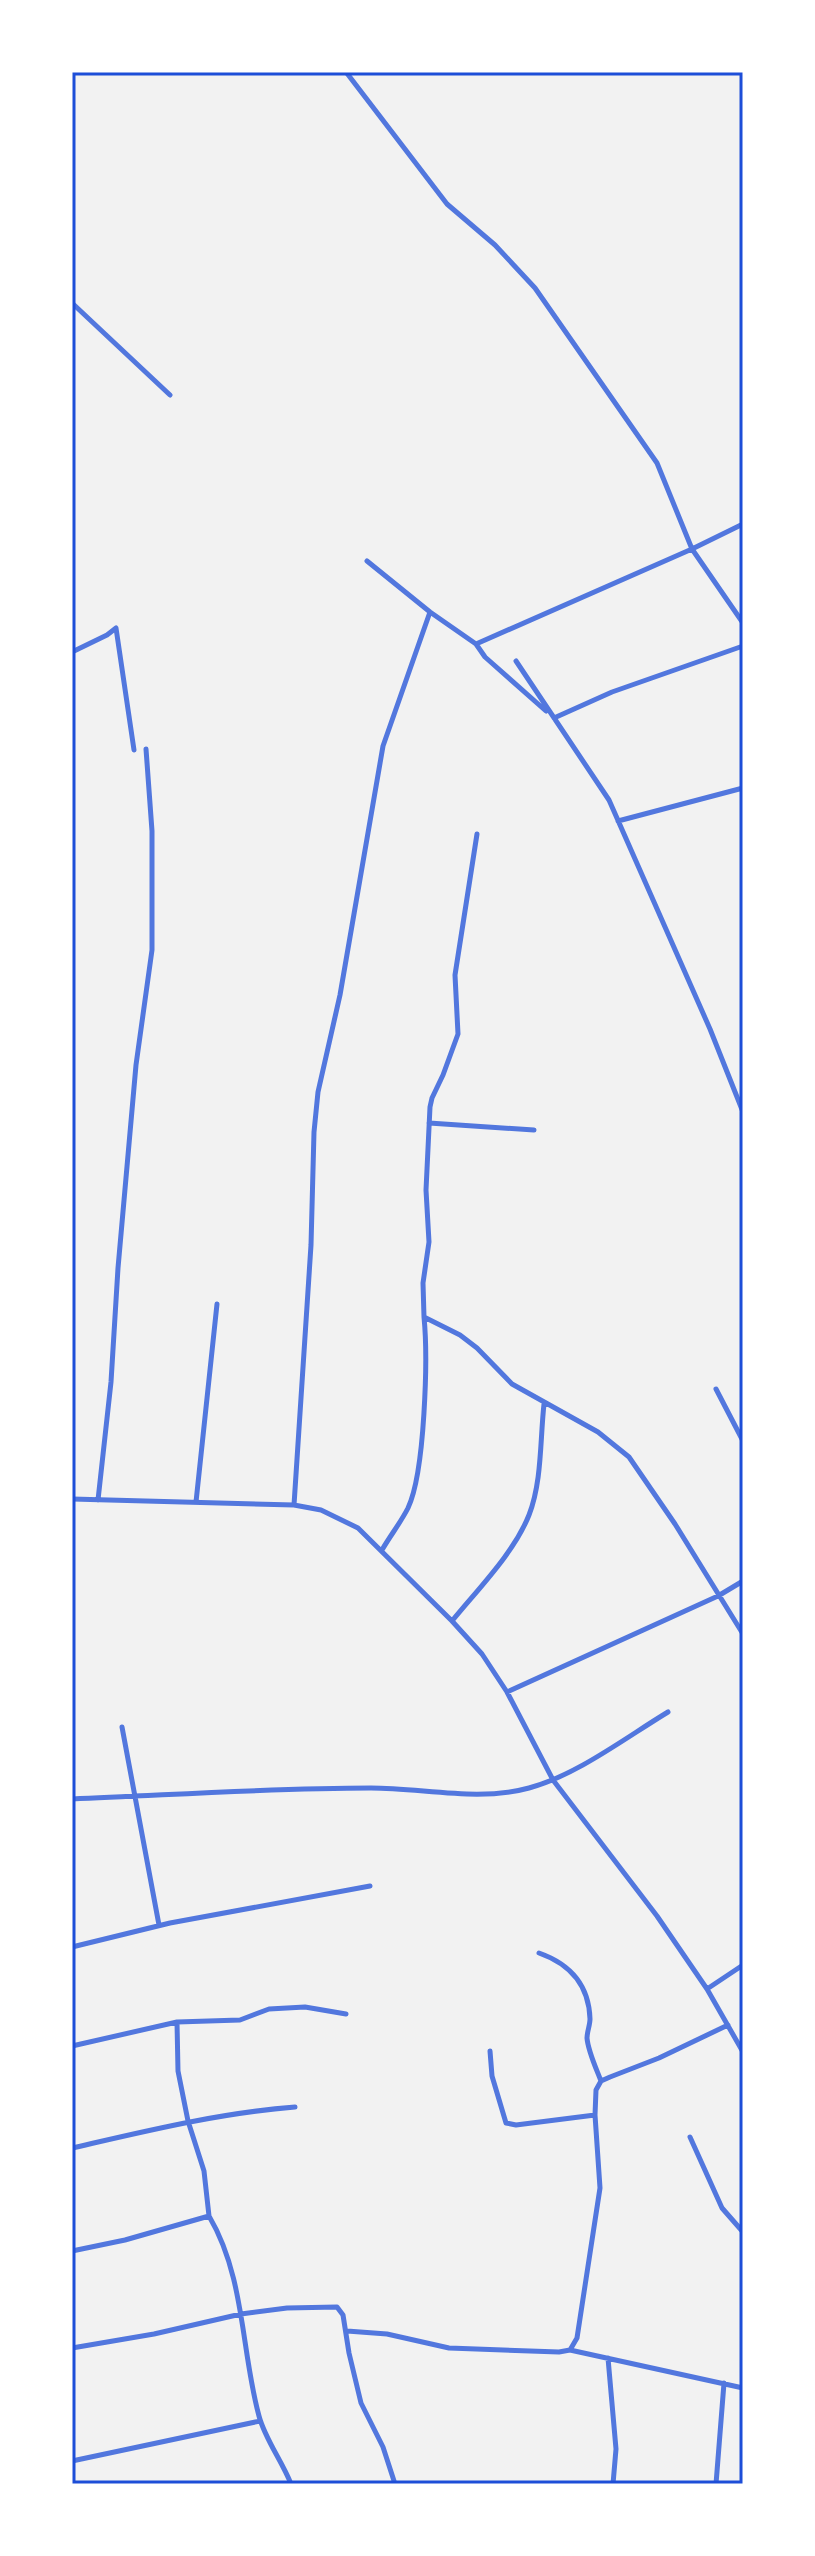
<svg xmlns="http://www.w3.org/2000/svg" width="815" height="2556" font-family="Inter,sans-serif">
	<rect width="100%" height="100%" fill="#f2f2f2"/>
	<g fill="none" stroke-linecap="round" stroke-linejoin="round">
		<path stroke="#5277de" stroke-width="5" d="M346,72l101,132 48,41 40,43 122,175 35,86 51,74
			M72,303l98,92
			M367,561l63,51 46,32 9,13 61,54
			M476,644l216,-95 51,-25
			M72,652l35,-17 9,-7 18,122
			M516,661l93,139 101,229 33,83
			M554,718l58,-26 131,-46
			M618,821l125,-33
			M429,1123l105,7
			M424,1317l-1,-34 6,-41 -3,-52 4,-83 2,-9 11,-23 15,-41 -3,-59 22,-141
			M716,1389l27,52
			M72,1499l222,6 27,5 37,18 94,93 30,33 25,38 46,88 104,136 50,73 36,63
			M98,1500l13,-118 7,-114 18,-203 16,-115v-119l-6,-82
			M196,1502l21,-198
			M294,1505l17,-260 3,-113 4,-40 22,-97 43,-249 47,-134
			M382,1550c8,-14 19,-28 26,-42 17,-36 20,-150 16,-191l36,18 17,13 35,36 86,48 31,25 46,67 68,110
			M452,1621c26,-32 62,-68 77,-106 13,-33 11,-75 15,-111
			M507,1692l211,-96 25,-15
			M122,1727l37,198
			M72,1799c100,-4 199,-11 299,-11 52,0 107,14 158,0 48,-13 96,-50 139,-76
			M72,1947l98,-24 200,-37
			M539,1953c31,11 50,32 51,66 0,6 -3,13 -3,19 1,13 9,30 14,43
			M707,1989l36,-24
			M177,2022l1,49 10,50 16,50 5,45
			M72,2046l105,-24 63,-2 29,-11 36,-2 41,7
			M490,2051l2,25 14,47 10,2 79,-10
			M690,2137l32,71 21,24
			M72,2148c74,-17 147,-35 223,-41
			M72,2251l53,-11 84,-24c36,61 32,134 50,200 6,23 23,45 32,68
			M347,2331l40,3 62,14 110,4 11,-2 7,-12 23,-150 -5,-73 1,-25 5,-9 9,-4 49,-19 69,-33
			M72,2348l82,-14 87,-20 46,-6 50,-1 6,8 6,38 12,50 22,44 12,37
			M570,2350l173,38
			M608,2358l8,91 -3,35
			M72,2461l188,-40
			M716,2484l8,-101"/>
	</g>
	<rect width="815" height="2556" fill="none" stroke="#ffffff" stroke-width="148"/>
	<rect x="74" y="74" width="667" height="2408" fill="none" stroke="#1d4ed8" stroke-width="3"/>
</svg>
